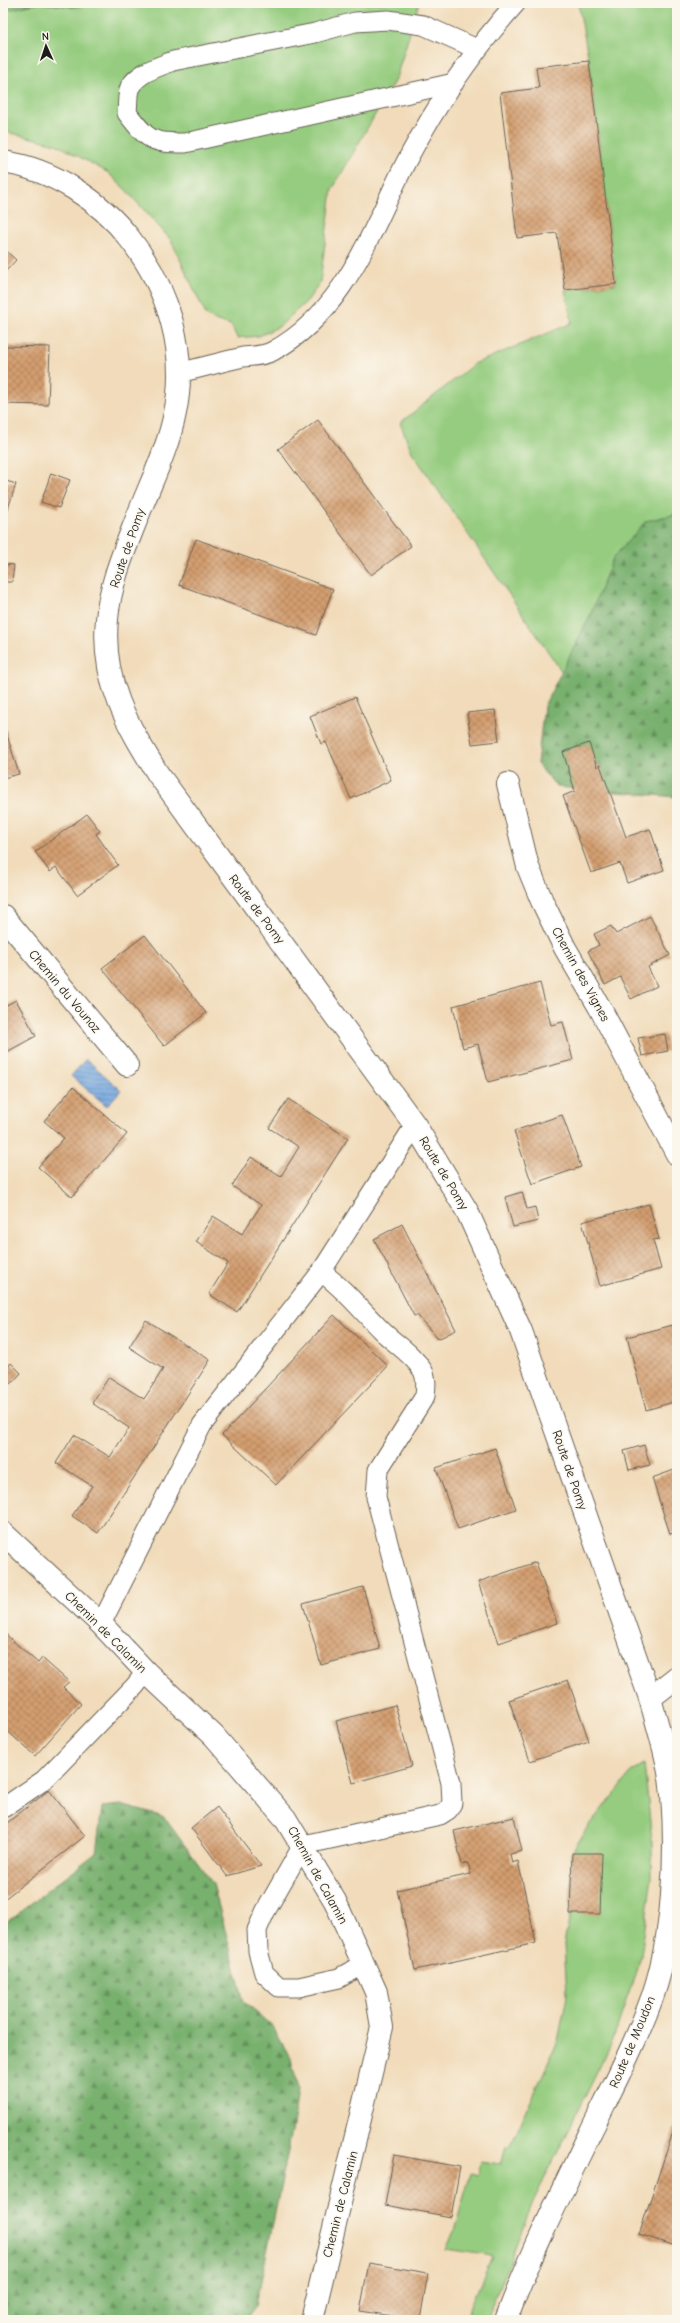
<svg xmlns="http://www.w3.org/2000/svg" width="680" height="2323" font-family="'Comic Neue',sans-serif">
	<defs>
		<pattern id="forest-firs" width="22" height="20" patternUnits="userSpaceOnUse"><rect width="22" height="20" fill="#78b06e"/><path d="M5 1l3.5 6h-7zM16 11l3.5 6h-7z" fill="#628e5a"/></pattern>
		<pattern id="water-rules" width="6" height="5" patternUnits="userSpaceOnUse"><rect width="6" height="5" fill="#72a5de"/><path d="M0 2.5h6" fill="none" stroke="#5d86b3"/></pattern>
		<pattern id="building-cross-hatch" width="8" height="8" patternUnits="userSpaceOnUse"><rect width="8" height="8" fill="#d39e70"/><path d="M0 0l8 8M0 8l8-8" fill="none" stroke="#aa805b"/></pattern>
	</defs>
	<rect width="100%" height="100%" fill="#fbf7ec"/>
	<filter id="ink" filterUnits="userSpaceOnUse"><feTurbulence type="fractalNoise" baseFrequency=".025" numOctaves="2"/><feDisplacementMap in="SourceGraphic" scale="8" xChannelSelector="R" yChannelSelector="G"/><feConvolveMatrix kernelMatrix="1 2 1 2 8 2 1 2 1" color-interpolation-filters="sRGB"/></filter>
	<filter id="wash" filterUnits="userSpaceOnUse"><feTurbulence type="fractalNoise" baseFrequency=".012" numOctaves="4" result="noise"/><feDisplacementMap in="SourceGraphic" scale="16" xChannelSelector="R" yChannelSelector="G"/><feGaussianBlur stdDeviation="0.9" result="paint"/><feColorMatrix in="noise" values="0 0 0 0 0 0 0 0 0 0 0 0 0 0 0 0 0 1.4 0 .05"/><feComposite in="paint" operator="in"/></filter>
	<g filter="url(#wash)">
		<rect width="100%" height="100%" fill="#f1dbba"/>
		<path fill="#95cc7f" stroke="#58744e" d="M40,3l33,4 34,-4h312l-23,75 -64,112 -12,92 -12,18 -28,26 -21,10 -22,2 -6,-13 -17,-5 -8,-5 -35,-75 -45,-50 -19,-18 -51,-28 -53,-13v-120z
			M578,3h99v511l-31,7 -57,97 -27,54 -150,-220 -12,-29 74,-59 98,-41 -7,-33 51,-6 -27,-223z
			M644,1764l8,76v37l-11,79 -28,84 -80,162 -47,118h-21l27,-64 -46,-7 8,-19 17,-57 7,2 3,-14 20,3 5,-18 4,1 48,-106 9,-46 -3,-51 6,-30 2,-61 16,-27 46,-56z"/>
		<path fill="url(#forest-firs)" stroke="#4a6645" d="M3,3h104l-34,4 -33,-4 -37,8z
			M677,514v283l-120,-10 -20,-23 7,-58 45,-88 24,-60 33,-37z
			M121,1805l43,12 49,67 31,118 29,25 18,32 7,29 -5,38 -37,179 -11,15h-242v-395l93,-72 6,-46z"/>
		<path fill="url(#water-rules)" stroke="#47607d" d="M86,1059l35,31 -14,16 -36,-30z"/>
		<g id="blocks">
			<path fill="url(#building-cross-hatch)" d="M589,61l27,223 -51,6 -8,-57 -40,5 -17,-145 39,-5 -3,-21z
				M3,248l13,12 -10,11 -3,-3z
				M3,346l47,1 -2,58 -45,-1z
				M318,420l93,126 -40,29 -93,-126z
				M51,473l19,7 -11,28 -18,-6z
				M3,480l13,4 -13,40z
				M196,539l137,50 -17,46 -137,-50z
				M3,564l11,1 -2,17h-9z
				M355,697l36,83 -40,19 -25,-57 -5,2 -11,-28z
				M495,710l4,31 -27,3 -5,-31z
				M3,722l16,52 -16,4z
				M589,743l8,24 3,-2 26,72 24,-8 14,41 -37,13 -7,-20 -29,10 -28,-77 12,-5 -12,-39z
				M87,814l13,17 -4,3 22,31 -41,30 -21,-28 -6,5 -15,-20z
				M650,916l20,39 -22,12 9,19 -26,13 -11,-22 -15,8 -17,-34 11,-6 -5,-11 17,-8 5,8z
				M145,935l61,78 -42,33 -62,-78z
				M540,983l11,42 12,-3 10,38 -85,22 -10,-38 -15,4 -10,-42z
				M16,1000l20,36 -33,18v-47z
				M665,1034l3,17 -26,5 -4,-18z
				M73,1087l54,47 -55,63 -34,-30 26,-29 -20,-17z
				M288,1099l60,39 -111,174 -28,-18 19,-31 -32,-21 17,-26 29,18 19,-29 -29,-19 19,-29 30,19 18,-29 -30,-19z
				M562,1115l19,52 -49,17 -18,-53z
				M522,1192l5,17 8,-2 3,14 -25,6 -8,-30z
				M649,1204l10,35 -6,1 8,29 -61,17 -18,-64z
				M402,1224l54,106 -18,9 -21,-24 -3,1 -40,-77z
				M334,1315l54,51 -112,119 -54,-50z
				M146,1320l64,40 -112,173 -26,-17 20,-30 -36,-23 18,-28 36,22 19,-29 -37,-25 17,-26 35,22 19,-30 -34,-22z
				M677,1324v77l-31,9 -19,-73z
				M11,1363l10,10 -10,11 -8,-7v-5z
				M644,1445l6,20 -21,5 -5,-19z
				M495,1448l21,61 -58,20 -22,-61z
				M677,1469v73l-3,-9 -4,1 -18,-56z
				M536,1562l21,61 -58,20 -21,-61z
				M363,1587l17,62 -59,16 -18,-61z
				M3,1632l35,31 4,-5 27,24 -6,5 18,17 -46,52 -32,-29z
				M568,1680l21,61 -59,20 -21,-61z
				M395,1705l17,61 -59,17 -17,-62z
				M49,1790l36,46 -82,64v-74z
				M217,1807l44,59 -34,10 -36,-48z
				M514,1817l8,34 -12,3 2,9 6,-2 18,82 -121,27 -18,-80 74,-16 -3,-11 -6,2 -8,-34z
				M572,1853h30l-2,61h-30z
				M677,2120v127l-38,-13z
				M394,2155l66,12 -9,50 -66,-12z
				M369,2263l59,10 -8,47 -60,-9z"/>
		</g>
	</g>
	<g filter="url(#ink)">
		<use href="#blocks" fill-opacity="0" stroke="#675f53" stroke-width="1"/>
		<g fill="none" stroke-linecap="round" stroke-linejoin="round">
			<g stroke="#675f53" stroke-width="21">
				<path id="service" d="M454,83l-269,60c-35,0 -37,-3 -58,-30 1,-8 0,-20 3,-26 9,-15 28,-20 43,-26l142,-28 40,-11 33,-2 35,5 54,24
					M178,373c22,-5 43,-11 65,-16 9,-1 22,-1 30,-6 72,-39 98,-120 133,-189 29,-55 68,-112 110,-159
					M321,1272c23,16 40,38 60,58 14,14 32,24 42,41 4,8 3,16 2,25l-47,74 -2,27 75,286 1,20 -4,7 -8,5 -137,30 -38,67 -8,18 1,21 6,22 15,14h20l40,-9 25,-14
					M101,1624l101,-199 119,-153 94,-147
					M3,1808l41,-28 91,-94 11,-14"/>
			</g>
			<g stroke="#675f53" stroke-width="24">
				<path id="minor" d="M508,784l20,83 14,34 23,47 35,60 77,146
					M3,916l124,149
					M3,1533l98,91 45,48 68,64 71,82 50,83 41,91 6,35 -70,293
					M650,1698l27,-21"/>
			</g>
			<g stroke="#675f53" stroke-width="24">
				<path id="secondary" d="M3,162c49,7 97,38 127,77 38,49 58,112 45,174 -7,36 -25,71 -38,105 -13,33 -27,66 -30,101 -6,62 20,105 51,155l257,351 52,86 54,120 129,367c8,30 20,66 22,97 5,62 1,141 -19,200 -17,48 -41,93 -63,138 -30,62 -60,123 -84,187"/>
			</g>
			<use href="#service" stroke="#fff" stroke-width="19"/>
			<use href="#minor" stroke="#fff" stroke-width="22"/>
			<use href="#secondary" stroke="#fff" stroke-width="22"/>
		</g>
	</g>
	<g text-anchor="middle" dominant-baseline="central" stroke-width="3" stroke-linejoin="round" paint-order="stroke">
		<g font-size="13" fill="#1c1c1c" stroke="#fbf7ec">
			<text transform="translate(127 548) rotate(-71)">Route de Pomy</text>
			<text transform="translate(257 909) rotate(53)">Route de Pomy</text>
			<text transform="translate(581 974) rotate(61)">Chemin des Vignes</text>
			<text transform="translate(65 991) rotate(50)">Chemin du Vounoz</text>
			<text transform="translate(444 1173) rotate(59)">Route de Pomy</text>
			<text transform="translate(570 1470) rotate(71)">Route de Pomy</text>
			<text transform="translate(106 1632) rotate(45)">Chemin de Calamin</text>
			<text transform="translate(318 1875) rotate(61)">Chemin de Calamin</text>
			<text transform="translate(632 2042) rotate(-67)">Route de Moudon</text>
			<text transform="translate(340 2204) rotate(-76)">Chemin de Calamin</text>
		</g>
	</g>
	<rect width="680" height="2323" fill="none" stroke="#fbf7ec" stroke-width="16"/>
	<g transform="translate(46 46) rotate(357)" stroke="#fbf7ec" stroke-width="3" paint-order="stroke">
	<path d="M0-3L7 15L0 10L-7 15Z" fill="#1c1c1c"/>
	<text y="-6" font-size="11" font-weight="bold" text-anchor="middle" fill="#1c1c1c">N</text>
	</g>
</svg>
